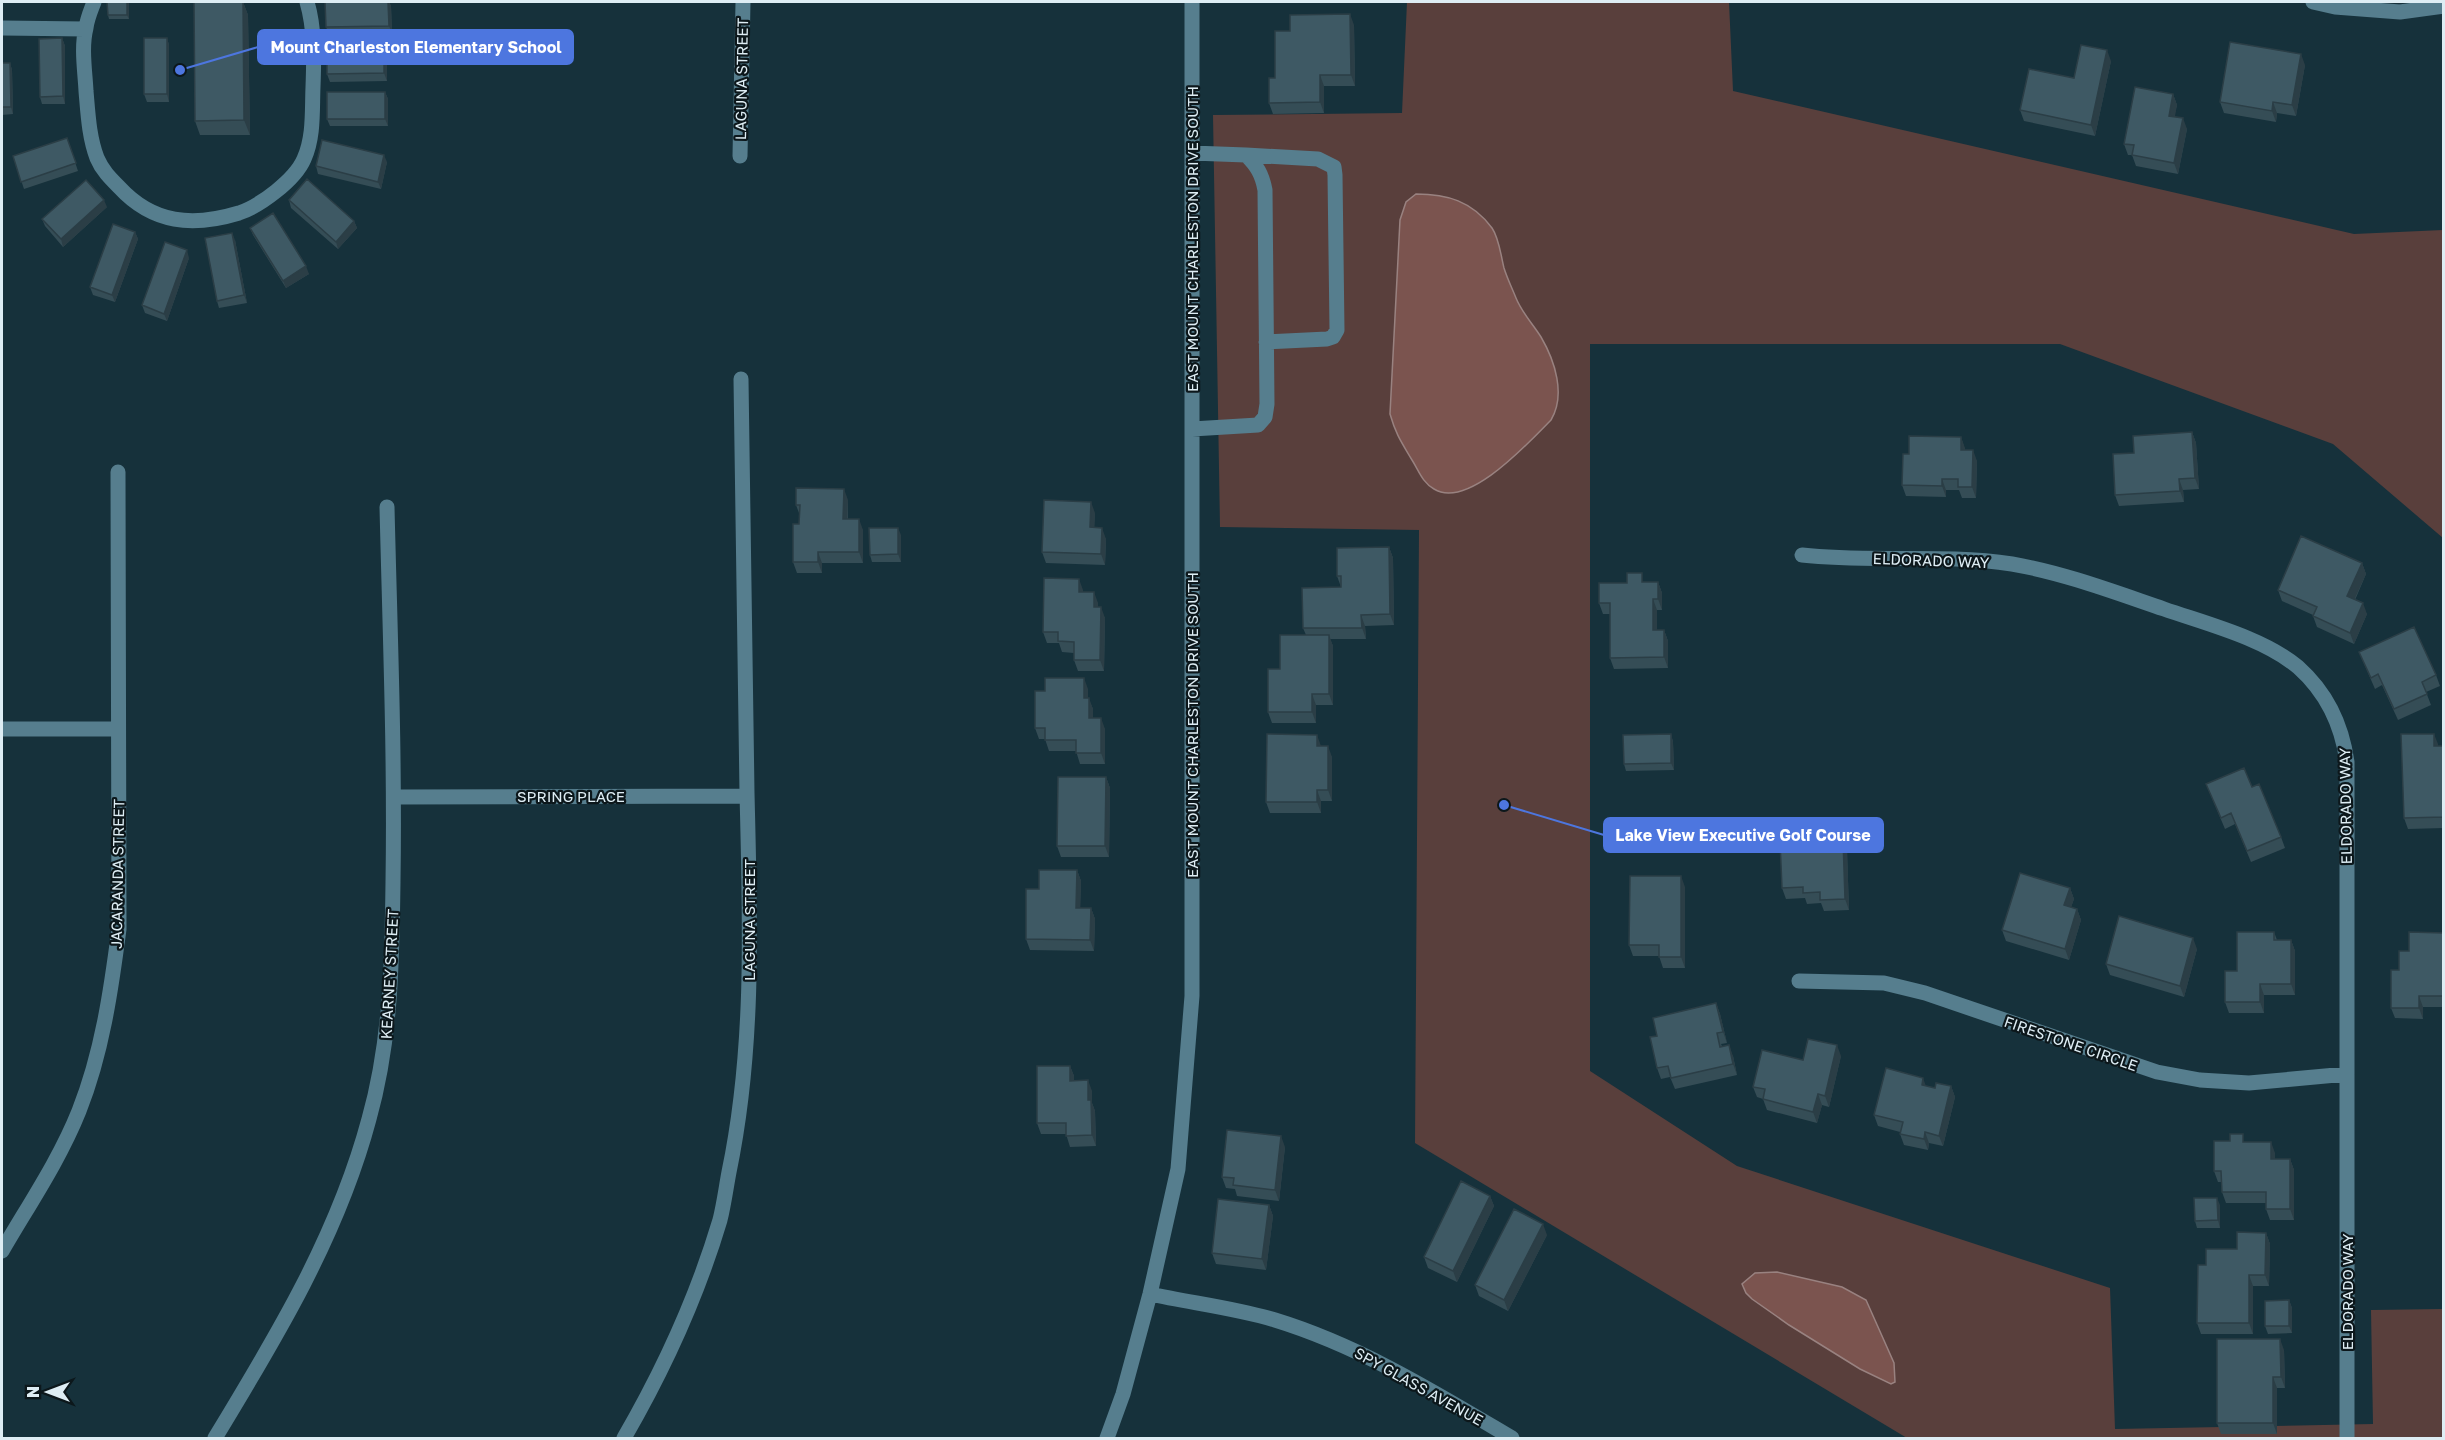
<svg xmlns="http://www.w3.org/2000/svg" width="2445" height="1440" font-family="'Golos Text',sans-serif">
	<rect width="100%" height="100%" fill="#16313b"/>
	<path fill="#593f3c" d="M1407,2h322l4,89 621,143 89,-4v308l-110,-94 -273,-100h-470v727l147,95 373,122 5,141 258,-5 -2,-114 72,-1v129h-536l-492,-295 4,-613 -199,-3 -7,-412 189,-2z"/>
	<path fill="#7b544f" stroke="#998280" stroke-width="1.5" d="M1416,194c31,0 56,7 76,34 7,10 9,28 12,40 3,10 8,20 12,30 6,15 17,26 25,39 14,24 25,58 10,83 -22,22 -83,90 -117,69 -12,-7 -15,-18 -22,-29 -10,-17 -16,-25 -22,-46l10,-194 6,-18z
		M1777,1272l65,15 24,13 28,63 1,19 -4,2 -31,-15 -71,-44 -37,-26 -6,-6 -4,-9 13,-11z"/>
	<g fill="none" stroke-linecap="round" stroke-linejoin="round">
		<path stroke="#567e8e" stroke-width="15" d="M94,2c-3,8 -7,17 -8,26 -5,19 -1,43 0,63 2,23 3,46 11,67 5,12 13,20 22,29 34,37 74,40 120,26 21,-7 56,-33 65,-54 10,-22 8,-48 9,-72 1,-28 2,-58 -6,-85
			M2313,2l22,5 65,5 44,-6
			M2,28l83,1
			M1192,153l54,2c11,11 16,19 19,35l2,214 -2,13 -7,8 -66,4
			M1246,155l72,4 16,8 1,8 2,155 -4,7 -6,2 -61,3
			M740,156l3,-154
			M1802,555c70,8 140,-2 210,9 52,9 102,28 152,45 43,15 99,29 134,58 28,25 44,58 49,95v676
			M2,729h116
			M395,797l352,-1
			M1799,981l85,2 41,10 232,79 43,8 49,3 98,-9
			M2,1251c26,-45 57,-90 77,-140 23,-58 32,-120 40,-182l-1,-457
			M1150,1294c41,9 85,14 125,26 85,26 161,73 237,118
			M215,1438c62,-102 123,-203 154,-319 22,-78 23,-156 24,-237 2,-125 -3,-250 -6,-375
			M624,1438c40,-69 73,-141 96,-218 4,-16 6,-32 9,-48 26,-125 21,-253 18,-379 -2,-138 -4,-276 -6,-414
			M1107,1438l16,-44 27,-100 28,-125 14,-173v-994"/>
	</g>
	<path fill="#354d56" d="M129,2v17h-20l-1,-4z
		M243,2l5,13 2,120h-50l-5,-14z
		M325,2h64l2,4 1,27 -63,1 -3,-7z
		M1354,25l1,61h-31v27l-51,1 -4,-11 6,-25 15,-47z
		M62,38l3,8v58h-23l-2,-7z
		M167,38l2,7v57h-22l-3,-8z
		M387,53v28l-57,1 -3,-8z
		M2111,61l-16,75 -71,-15 -4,-11 54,-32z
		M2,63h8l2,7 1,44 -11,1z
		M2305,65l-9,51 -19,-3 -1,9 -52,-9 -4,-11z
		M385,92l3,7v27h-58l-3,-7z
		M2173,94l4,11 -3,12 13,12 -9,45 -42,-8 -4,-11h-4l-4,-11z
		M67,138l11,33 -54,18 -11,-33z
		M387,162l-6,27 -63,-15 -2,-8z
		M289,200l65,21 3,7 -19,21 -47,-41z
		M107,207l-44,40 -18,-21 -3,-7z
		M250,228l59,46 -23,14 -33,-53z
		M135,232l3,7 -23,63 -22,-7 -3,-8z
		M235,240l12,63 -28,5 -2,-7z
		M189,258l-22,63 -22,-8 -3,-8z
		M2192,432l4,11 3,46 -16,1 1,12 -65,4 -4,-11 19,-42z
		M1961,437l4,13 12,11 -1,37h-14l-3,-8h-13v7l-40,-1 -4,-11 7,-31z
		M848,500v19l15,11v33h-41v10h-25l-4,-11 6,-38v-11l-3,-8z
		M1095,513l-1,14 12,12 -1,26 -59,-2 -4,-11z
		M901,535v27h-29l-2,-7z
		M1389,547l4,11 1,67 -29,1 1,13h-36l3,7v59h-17v18h-44l-4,-11 12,-43 26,-34 -3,-7 38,-41 -4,-11z
		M2362,563l4,11 -11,26 12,14 -13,30 -37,-17 -4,-11v-1l-31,-14 -4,-11z
		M1645,582h13l4,11v17h-5v20h7l4,11v27l-54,1 -4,-11v-44h-7l-4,-11z
		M1083,590v2l15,11v4l7,11 -1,53h-26l-4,-11v-7l-12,-1 -3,-9h-12l-4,-11z
		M2359,652l77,23 4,11 -14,6 5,13 -33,15 -16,-35 -7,4z
		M1088,689v9l5,11v9l12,11v35h-25l-4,-13h-27l-4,-12h-6l-4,-11z
		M1671,734l2,8 1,28 -48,1 -2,-7z
		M2438,744v2h6v82l-36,1 -4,-11z
		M1321,746l11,11v44h-11v12h-51l-4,-11z
		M1106,777l4,11 -1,69h-48l-4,-11z
		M2206,784l46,3 29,50 4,11 -34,14 -16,-38 -10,5z
		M1843,839l4,11 2,60 -25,1 -3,-8 -14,1 -2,-6 -19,1 -4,-11z
		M1077,870l4,11 -1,27h11l4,11 -1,32 -64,-1 -4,-11 13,-50z
		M1685,887v81h-22l-4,-12h-26l-4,-11z
		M2070,888l4,11 -3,8 6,2 4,11 -12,40 -63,-19 -4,-11z
		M2274,932l3,8h14l4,11v44h-31v18h-35l-4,-11 12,-31z
		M2444,933v74h-21v12l-28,-1 -4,-10 8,-38 10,-19z
		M2197,949l-13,48 -74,-22 -4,-11z
		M1716,1003l4,11 7,29 -6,1 1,2 11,10 4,19 -62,14 -5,-12 -9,2 -4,-11v-32z
		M1841,1056l-12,51 -7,-2 -5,18 -50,-13 -4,-11 -6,-2 -4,-10 50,-27z
		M1070,1066l4,10v5l18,10v12l3,8 1,35 -26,1 -4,-13h-25l-4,-11z
		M1926,1086l9,2 16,-2 4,11 -12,49 -14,-3 -1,7 -24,-5 -4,-11v-2l-22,-6 -4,-11z
		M2246,1142l29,11v6h15l4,11v50h-24l-4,-11v-6h-40l-4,-11 -1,-10h-3l-4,-11z
		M1285,1147l-6,54 -42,-5 -2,-7 -9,-1 -4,-11z
		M1490,1196l4,10 -37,76 -29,-14 -4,-11z
		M1269,1205l4,11 -7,54 -50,-6 -4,-11z
		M2220,1205v23h-23l-2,-7z
		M2266,1233l4,11 -1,42h-16v48h-52l-4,-11 9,-58 31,-16z
		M1547,1235l-39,76 -29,-15 -4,-11z
		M2289,1300l3,8v25l-24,1 -3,-8z
		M2284,1350l1,38h-8v46h-56l-4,-11z"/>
	<path fill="#2b3e46" d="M127,2h2v17l-2,-4z
		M243,2l5,13 2,120 -6,-15z
		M388,2h1l2,4 1,27 -3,-7z
		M1350,14l4,11 1,61 -4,-11z
		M62,38l3,8v58l-2,-8z
		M167,38l2,7v57l-2,-8z
		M384,46l3,7v28l-3,-8z
		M2107,50l4,11 -16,75 -4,-11z
		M2301,54l4,11 -9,51 -4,-11z
		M10,63l2,7 1,44 -2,-7z
		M1320,75l4,11v27l-4,-11z
		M385,92l3,7v27l-3,-7z
		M2173,94l4,11 -4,22 -4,-11z
		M2273,102l4,11 -1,9 -4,-11z
		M2183,118l4,11 -9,45 -4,-11z
		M384,155l3,7 -6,27 -3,-7z
		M104,200l3,7 -44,40 -2,-8z
		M354,221l3,7 -19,21 -2,-7z
		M135,232l3,7 -23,63 -3,-7z
		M232,233l3,7 12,63 -3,-8z
		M187,250l2,8 -22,63 -3,-7z
		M306,266l3,8 -23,14 -3,-7z
		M2192,432l4,11 3,46 -4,-11z
		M1961,437l4,11v13l-4,-11z
		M1973,450l4,11 -1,37 -4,-11z
		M1942,479l4,11v7l-4,-11z
		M2179,479l4,11 1,12 -4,-11z
		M844,489l4,11 -1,30 -4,-11z
		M1091,502l4,11 -1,25 -4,-11z
		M859,519l4,11v33l-4,-11z
		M898,528l3,7v27l-3,-8z
		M1102,528l4,11 -1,26 -4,-11z
		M1389,547l4,11 1,67 -4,-11z
		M818,552l4,11v10l-4,-11z
		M2362,563l4,11 -15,33 -4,-11z
		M1079,579l4,11v13l-4,-11z
		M1658,582l4,11v17l-4,-11z
		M1094,592l4,11v15l-4,-11z
		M1653,599l4,11v31l-4,-11z
		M2363,603l4,11 -13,30 -4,-11z
		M1101,607l4,11 -1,53 -4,-11z
		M1361,615l4,11 1,13 -4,-11z
		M1664,630l4,11v27l-4,-11z
		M1329,635l4,11v59l-4,-11z
		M1084,678l4,11v20l-4,-11z
		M1312,694l4,11v18l-4,-11z
		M1089,698l4,11v20l-4,-11z
		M1101,718l4,11v35l-4,-11z
		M1671,734l2,8 1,28 -3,-7z
		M2434,734l4,10v13l-4,-11z
		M1317,735l4,11h-4z
		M1328,746l4,11v44l-4,-11z
		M1106,777l4,11 -1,69 -4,-11z
		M1317,790l4,11v12l-4,-11z
		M1843,839l4,11 2,60 -4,-11z
		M1077,870l4,11 -1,38 -4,-11z
		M1681,876l4,11v81l-4,-11z
		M2070,888l4,11 -6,17 -4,-11z
		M1091,908l4,11 -1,32 -4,-11z
		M2077,909l4,11 -12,40 -4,-11z
		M2193,938l4,11 -13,48 -4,-11z
		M2291,940l4,11v44l-4,-11z
		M2260,984l4,11v18l-4,-11z
		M2419,996l4,11v12l-4,-11z
		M1716,1003l4,11 7,29 -4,-11z
		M1729,1045l4,11 4,19 -4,-11z
		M1837,1045l4,11 -12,51 -4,-11z
		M1070,1066l4,10v16l-4,-11z
		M1923,1078l4,11 -5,-4z
		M1088,1080l4,11v12l3,8 1,35 -4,-11 -4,-35z
		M1951,1086l4,11 -12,49 -4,-10z
		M1818,1094l4,11 -5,18 -4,-11z
		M1925,1132l4,11 -1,7 -4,-11z
		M1281,1136l4,11 -6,54 -4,-11z
		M2271,1142l4,11v17l-4,-11z
		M2290,1159l4,11v50l-4,-11z
		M1490,1196l4,10 -37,76 -4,-11z
		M2217,1198l3,7v23l-2,-8z
		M1269,1205l4,11 -7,54 -4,-11z
		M1543,1224l4,11 -39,76 -4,-11z
		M2266,1233l4,11 -1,42 -4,-11z
		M2249,1275l4,11v48l-4,-11z
		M2289,1300l3,8v25l-3,-7z
		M2280,1339l4,11 1,38 -4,-11z
		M2273,1377l4,11v46l-4,-11z"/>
	<path fill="#3e5964" stroke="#2b3e46" stroke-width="1.5" d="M107,2h20v13h-19z
		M194,2h49l1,118 -49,1z
		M325,2h63l1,24 -63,1z
		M1350,14l1,61h-31v27l-51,1v-25h6v-47h15v-16z
		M62,38l1,58 -23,1 -1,-58z
		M144,38h23v56h-23z
		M2230,42l71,12 -9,51 -19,-3 -1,9 -52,-9z
		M2081,45l26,5 -16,75 -71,-15 9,-41 45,9z
		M384,46v27l-57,1v-27z
		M2,63h8l1,44h-9z
		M2135,87l38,7 -4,22 14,2 -9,45 -42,-8 2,-10 -10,-1z
		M327,92h58v27h-58z
		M67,138l9,25 -55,19 -8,-26z
		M322,140l62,15 -6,27 -62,-16z
		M307,179l47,42 -18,21 -47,-42z
		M86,180l18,20 -43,39 -19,-20z
		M273,213l33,53 -23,15 -33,-53z
		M113,224l22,8 -23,63 -22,-8z
		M232,233l12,62 -27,6 -12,-63z
		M165,242l22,8 -23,64 -22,-9z
		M2192,432l3,46 -16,1 1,12 -65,4 -2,-41 21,-1 -1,-17z
		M1909,436l52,1v13h12l-1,37h-14v-8h-16v7l-40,-1 1,-31h6z
		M796,488l48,1 -1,30h16v33h-41v10h-25v-38h6l1,-19h-4z
		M1044,500l47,2 -1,25 12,1 -1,26 -59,-2z
		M869,528h29v26l-28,1z
		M2301,536l61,27 -15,33 16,7 -13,30 -37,-17 4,-9 -39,-17z
		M1389,547l1,67 -29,1 1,13h-59l-1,-40 39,-1v-11h-4v-28z
		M1627,573h15v9h16v17h-5v31h11v27l-54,1v-55h-11v-20h28z
		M1044,578l35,1v13h15v15h7l-1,53h-26v-18l-16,-1v-9h-15z
		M2414,627l22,48 -14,7 5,12 -33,15 -16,-35 -7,4 -12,-26z
		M1280,635h49v59h-17v18h-44v-43h12z
		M1045,678h39v20h5v20h12v35h-25v-13h-31v-12h-10v-37h10z
		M1267,734l50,1v11h11v44h-11v12h-51z
		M1671,734v29l-47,1 -1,-29z
		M2401,734h33v12h10v71l-40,1z
		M2244,768l8,19 7,-3 22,53 -34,14 -16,-38 -10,5 -15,-34z
		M1058,777h48l-1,69h-48z
		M1843,839l2,60 -25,1v-8l-17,1v-6l-21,1 -2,-47z
		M1039,870h38l-1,38h15l-1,32 -64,-1v-50h13z
		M2020,873l50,15 -6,17 13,4 -12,40 -63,-19z
		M1630,876h51v81h-22v-12h-30z
		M2119,916l74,22 -13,48 -74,-22z
		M2237,932h37v8h17v44h-31v18h-35v-31h12z
		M2409,932l35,1v63h-25v12h-28v-38h8v-19h10z
		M1716,1003l7,29 -6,1 3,14 9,-2 4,19 -62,14 -3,-12 -11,2 -7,-31 7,-1 -4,-18z
		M1808,1039l29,6 -12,51 -7,-2 -5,18 -50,-13 2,-10 -12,-2 9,-37 41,10z
		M1037,1066h33v15l18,-1v20h3l1,35 -26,1v-13h-29z
		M1886,1068l37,10 -1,7 13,3 1,-5 15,3 -12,50 -14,-4 -1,7 -24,-5 3,-12 -29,-7z
		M1227,1130l54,6 -6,54 -42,-5 1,-7 -12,-1z
		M2230,1134h13v8h28v17h19v50h-24v-17h-44l-1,-21h-7v-30h16z
		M1461,1181l29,15 -37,75 -29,-14z
		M2194,1198h23l1,22 -23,1z
		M1218,1199l51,6 -7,54 -50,-6z
		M1514,1209l29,15 -39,76 -29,-15z
		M2237,1232l29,1 -1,42h-16v48h-52l1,-58h8v-16h31z
		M2289,1300v26h-24v-25z
		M2217,1339h63l1,38h-8v46h-56z"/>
	<g text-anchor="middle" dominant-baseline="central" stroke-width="4.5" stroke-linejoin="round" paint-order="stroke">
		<g font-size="15" fill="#deedf4" stroke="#0c171b">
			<text transform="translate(741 79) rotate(-89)">LAGUNA STREET</text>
			<text transform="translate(1192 239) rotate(-90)">EAST MOUNT CHARLESTON DRIVE SOUTH</text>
			<text transform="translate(1931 560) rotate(2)">ELDORADO WAY</text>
			<text transform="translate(1192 725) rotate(-90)">EAST MOUNT CHARLESTON DRIVE SOUTH</text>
			<text x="571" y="796">SPRING PLACE</text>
			<text transform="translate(2345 806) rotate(-91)">ELDORADO WAY</text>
			<text transform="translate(117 874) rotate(-89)">JACARANDA STREET</text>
			<text transform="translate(749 920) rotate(-90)">LAGUNA STREET</text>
			<text transform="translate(389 974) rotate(-87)">KEARNEY STREET</text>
			<text transform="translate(2071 1043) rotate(19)">FIRESTONE CIRCLE</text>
			<text transform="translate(2347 1292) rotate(-90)">ELDORADO WAY</text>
			<text transform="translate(1419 1386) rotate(29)">SPY GLASS AVENUE</text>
		</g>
	</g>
	<path fill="none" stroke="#4d76df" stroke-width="2" d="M180 70L258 47M1504 805L1604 835"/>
	<g fill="#4d76df" stroke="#0c171b" stroke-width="2">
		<circle cx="180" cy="70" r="6"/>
		<circle cx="1504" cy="805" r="6"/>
	</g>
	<g fill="#4d76df" stroke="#4d76df" stroke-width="2">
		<rect x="258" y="30" width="315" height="34" rx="6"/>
		<rect x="1604" y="818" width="279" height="34" rx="6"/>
	</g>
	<g font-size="16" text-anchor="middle" font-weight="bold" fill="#fff">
		<text x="416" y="53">Mount Charleston Elementary School</text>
		<text x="1743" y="841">Lake View Executive Golf Course</text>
	</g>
	<rect width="2445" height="1440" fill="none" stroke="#deedf4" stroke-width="6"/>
	<g transform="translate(48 1392) rotate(270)" stroke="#0c171b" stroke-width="4.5" paint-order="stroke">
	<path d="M0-4.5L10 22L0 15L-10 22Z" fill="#deedf4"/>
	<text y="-9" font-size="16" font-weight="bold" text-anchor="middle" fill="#deedf4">N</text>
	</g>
</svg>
